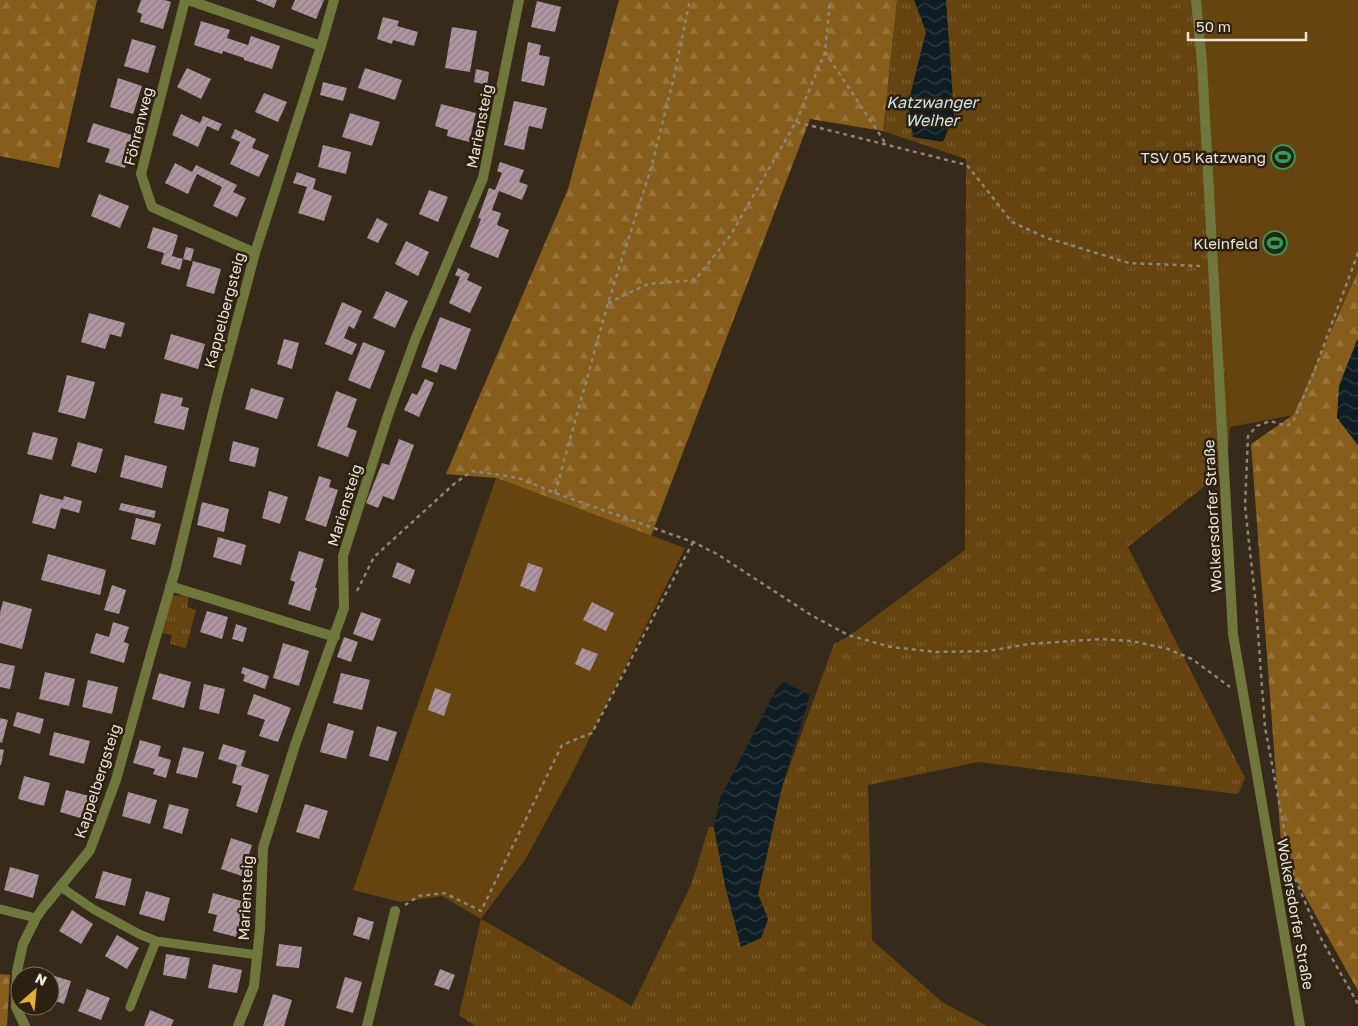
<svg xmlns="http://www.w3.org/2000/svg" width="1358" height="1026" font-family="'Golos Text',sans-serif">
	<defs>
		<pattern id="grass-tufts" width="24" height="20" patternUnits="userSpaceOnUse" patternTransform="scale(1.25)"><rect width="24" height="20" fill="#654410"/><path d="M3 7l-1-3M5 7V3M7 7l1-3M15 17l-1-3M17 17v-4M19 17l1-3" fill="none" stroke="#7b5f32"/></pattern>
		<pattern id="forest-firs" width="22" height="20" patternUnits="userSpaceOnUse" patternTransform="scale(1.25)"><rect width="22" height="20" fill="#865d1a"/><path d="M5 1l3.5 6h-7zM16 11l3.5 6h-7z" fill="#97743b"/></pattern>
		<pattern id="water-waves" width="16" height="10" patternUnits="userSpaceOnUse" patternTransform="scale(1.25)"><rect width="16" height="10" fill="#0e1c23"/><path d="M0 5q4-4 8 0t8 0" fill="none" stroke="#313d42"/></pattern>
		<pattern id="building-hatch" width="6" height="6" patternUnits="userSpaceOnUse" patternTransform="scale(1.25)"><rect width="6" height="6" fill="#ae96a1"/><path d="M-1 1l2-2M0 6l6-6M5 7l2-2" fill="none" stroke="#8f7d84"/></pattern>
	</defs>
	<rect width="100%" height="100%" fill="#362a1a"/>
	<path fill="url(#grass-tufts)" d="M897,0h298l35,427 -4,42 -98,78 117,231 -7,16 -260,-32 -110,23 4,155 70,62 45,24h-512l-16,-11 22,-96 151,87 59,-121 18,-58h5l11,58 16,62 27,-28 -10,-24 24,-108 52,-143 15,-8 116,-86 1,-391 -83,-28z
		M182,595l7,1 -2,11 9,3 -10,38 -16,-4 2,-9 -10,-2 10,-37z"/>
	<path fill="url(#forest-firs)" d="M0,0h97l-38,168 -59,-12z
		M619,0h278l-14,131 -73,-12 -159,417 -155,-58 -50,-4 122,-285z
		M1358,271v69l-21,77 21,28v546l-76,-136 -31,-411 42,-29z
		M0,974l10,1 -3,51h-7z"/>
	<path fill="#654410" d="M1195,0h163v271l-65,144 -63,12z
		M496,478l189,70 -118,235 -42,77 -44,59 -39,-23 -41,6 -48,-12z"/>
	<path fill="url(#water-waves)" d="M914,0h32l8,115 -11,27 -30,-5 -5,-33 18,-72z
		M1357,340h1v105l-21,-27 2,-32z
		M783,682l27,13 -28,92 -24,107 10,25 -7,19 -20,9 -16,-62 -11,-58 6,-29 56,-108z"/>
	<path fill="url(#building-hatch)" d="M141,0h24l6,2 -8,27 -23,-7 2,-8 -5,-2z
		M255,0h22l-3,8z
		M295,0h29l-8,19 -25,-10z
		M537,1l24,6 -6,25 -24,-5z
		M383,17l16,4 -2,5 21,6 -4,14 -21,-6 -1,4 -15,-5z
		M201,21l29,9 -3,8 21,7 3,-9 29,10 -8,23 -28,-9v-2l-21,-7 -1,3 -28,-9z
		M452,27l25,4 -7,41 -25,-4z
		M132,39l24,7 -8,27 -24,-7z
		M528,42l13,3 -2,10 11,2 -6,29 -23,-5z
		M187,68l24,11 -10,20 -24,-12z
		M365,68l37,12 -7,20 -37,-12z
		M476,69l13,3 -2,13 -13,-3z
		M118,78l24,8 -9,28 -23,-7z
		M323,82l24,6 -4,13 -23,-6z
		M264,93l23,9 -9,20 -23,-10z
		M514,101l33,7 -5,21 -13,-3 -5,24 -20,-5z
		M441,104l35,9 -7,29 -22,-6 1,-6 -13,-4z
		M350,113l30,9 -8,24 -30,-9z
		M181,114l19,9 3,-7 19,8 -4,7 -11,-5 -9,21 -26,-12z
		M93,123l42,13 -10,32 -20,-6 5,-13 -23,-7z
		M235,129l21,10 -4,9 17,7 -10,22 -29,-13 10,-22 -9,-4z
		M323,145l28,7 -5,22 -28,-7z
		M500,162l24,8 -5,12 9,3 -6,15 -23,-9 -7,19 9,3 -4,12 12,5 -11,28 -28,-11 11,-28 -3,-1 11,-30 6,2 7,-17 -5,-2z
		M175,163l17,9 4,-7 41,20 -4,7 13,6 -9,19 -24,-11 9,-19 -25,-13 -9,20 -23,-11z
		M297,172l19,7 -3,10 19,7 -8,25 -26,-8 9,-26 -14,-4z
		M429,190l19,7 -10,25 -19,-8z
		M99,194l30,12 -9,22 -29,-12z
		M377,218l11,6 -10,19 -11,-5z
		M153,227l25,8 -6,21 11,3 -3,11 -19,-6 3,-11 -17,-5z
		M406,241l23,11 -11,24 -23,-12z
		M186,247l8,2 -3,12 -8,-2z
		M193,261l28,8 -7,25 -28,-8z
		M458,268l12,6 -3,6 15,7 -12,26 -21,-10 11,-26 -5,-2z
		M386,291l22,10 -13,27 -22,-10z
		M342,302l20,9 -8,18 -5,-3 -5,12 13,6 -5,11 -27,-11z
		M89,313l36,10 -4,14 -11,-3 -5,15 -24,-7z
		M440,317l31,12 -15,41 -16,-6 -3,9 -16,-6z
		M171,334l34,10 -7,25 -34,-10z
		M284,339l15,4 -7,26 -15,-5z
		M363,342l22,9 -15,38 -22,-9z
		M67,375l28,7 -10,37 -27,-7z
		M425,379l9,4 -15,34 -15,-7 8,-17 5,2z
		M251,388l33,10 -7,21 -32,-10z
		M336,391l21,8 -10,28 10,4 -9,26 -31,-11z
		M161,393l22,5 -2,8 8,2 -5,22 -30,-7z
		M33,432l25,6 -6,22 -25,-6z
		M399,439l15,6 -20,55 -11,-4 -5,12 -12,-5 16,-40 7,2z
		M233,441l26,7 -4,19 -26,-6z
		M78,442l25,7 -7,24 -25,-7z
		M125,455l42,11 -5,22 -42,-11z
		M319,476l12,4 -2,7 9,3 -12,37 -21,-7z
		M269,491l19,6 -8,27 -18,-6z
		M40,494l23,6 1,-4 18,5 -3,12 -18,-5 -6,21 -23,-6z
		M202,502l27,7 -5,23 -27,-7z
		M121,503l35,8 -2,7 -35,-8z
		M136,518l25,6 -6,21 -24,-6z
		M218,537l28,8 -5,20 -28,-8z
		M299,551l25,8 -9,29h2l-7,23 -22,-7 7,-22 -5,-2z
		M48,554l58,16 -6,25 -59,-15z
		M397,562l18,8 -5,14 -18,-7z
		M528,563l15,5 -8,24 -15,-6z
		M112,585l14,5 -7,24 -15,-4z
		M3,601l29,8 -10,40 -22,-6v-30z
		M592,602l22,11 -8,18 -23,-11z
		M207,611l21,6 -6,22 -22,-7z
		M361,612l20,7 -8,22 -20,-7z
		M113,622l16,5 -5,15 5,2 -5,19 -34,-10 6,-20 13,4z
		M236,624l11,4 -4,14 -11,-3z
		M344,637l14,5 -7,20 -14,-5z
		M283,643l26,8 -10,35 -26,-8z
		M582,648l16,6 -8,17 -15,-7z
		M0,663l15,3 -5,23 -10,-2z
		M243,667l26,9 -4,13 -22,-8 2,-6 -4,-2z
		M45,672l30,7 -6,27 -30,-7z
		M159,673l32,9 -7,26 -32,-9z
		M341,673l29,7 -8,30 -29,-7z
		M88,680l30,7 -6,27 -30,-7z
		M204,684l21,5 -6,25 -20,-5z
		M435,688l16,6 -7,22 -16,-6z
		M254,694l37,14 -13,34 -19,-6 6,-16 -18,-6z
		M17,712l27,7 -4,15 -27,-8z
		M0,718l8,2 -6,23 -2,-1z
		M328,723l26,8 -8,28 -26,-7z
		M377,726l20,6 -9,29 -19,-5z
		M54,732l36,9 -6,23 -35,-9z
		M140,740l21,6 -3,10 13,4 -5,18 -13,-4 2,-5 -22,-6z
		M223,744l23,7 -5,15 28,9 -12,38 -21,-7 6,-20 -10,-3 5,-18 -19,-6z
		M183,747l21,5 -7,26 -21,-5z
		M0,749l4,1 -3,15h-1z
		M24,776l26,7 -6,23 -26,-7z
		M66,790l27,7 -6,23 -27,-8z
		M128,792l29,8 -7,24 -28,-8z
		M169,804l20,5 -7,25 -19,-6z
		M305,804l23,7 -9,28 -23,-7z
		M231,838l21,7 -10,31 -21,-7z
		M10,867l29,8 -6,23 -29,-8z
		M103,871l29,8 -7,27 -30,-8z
		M146,891l24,7 -6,23 -25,-7z
		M213,893l32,9 -9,35 -23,-6 4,-16 -9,-2z
		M72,910l21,14 -12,20 -22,-13z
		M358,917l16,5 -5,18 -16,-5z
		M117,935l22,13 -12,21 -22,-13z
		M279,944l23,3 -3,21 -23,-2z
		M166,954l24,4 -4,21 -23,-4z
		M213,964l29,6 -5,23 -29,-5z
		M440,969l15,6 -6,15 -15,-5z
		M48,974l23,7 -7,23 -14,-5v-23h-2z
		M345,977l17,5 -9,31 -17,-5z
		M87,989l23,9 -9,22 -23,-9z
		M273,994l19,6 -8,26h-21z
		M150,1010l24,10 -3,6h-27z"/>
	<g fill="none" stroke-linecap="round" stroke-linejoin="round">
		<path stroke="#8f8578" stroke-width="2.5" stroke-dasharray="4 4" stroke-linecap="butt" d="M825,52l61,92
			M796,122l29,-70 5,-52
			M1358,253l-43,116 -21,51 -7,6 -17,-5 -13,5 -9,10 -3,70 11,100 9,121 27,144 27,64 39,69
			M608,303l40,-19 47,-4 35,-44 66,-114 171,43 45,57 35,16 82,25 71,3
			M555,493l53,-190 43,-135 22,-87 17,-81
			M357,591l17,-34 80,-73 18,-13 47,7 36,15 138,49 24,12 94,61 37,20 43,12 46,5 51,-1 41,-7 72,-5 31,2 36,8 24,10 38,28
			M405,905l14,-9 25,-3 37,18 81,-166 30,-12 101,-191"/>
		<path stroke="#70773d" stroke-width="9" d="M61,887l32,22 46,25 17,7 102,14
			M0,909l36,9
			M130,1007l26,-66"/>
		<path stroke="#70773d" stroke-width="10" d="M185,0l-44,174 11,33 103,46
			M188,0l133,46
			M1196,0l6,63 31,571 67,392
			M170,586l165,51
			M25,1026l-9,-19 1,-36 6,-27 13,-26 7,-10 47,-58 26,-70 34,-123 25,-86 41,-171 39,-147 66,-207 13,-46
			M238,1026l16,-40 6,-57 3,-81 32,-103 49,-137 -1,-52 45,-141 27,-75 68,-162 36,-178
			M367,1026l28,-115"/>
	</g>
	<defs>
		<g id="stadium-ring" transform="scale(1.25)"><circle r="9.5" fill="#2c2111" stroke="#2e9e5b" stroke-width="1.5"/><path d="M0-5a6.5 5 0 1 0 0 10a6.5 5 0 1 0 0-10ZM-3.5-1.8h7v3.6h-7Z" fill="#2e9e5b"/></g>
	</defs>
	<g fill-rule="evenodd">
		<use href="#stadium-ring" x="1283" y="157"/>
		<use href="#stadium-ring" x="1275" y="243"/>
	</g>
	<g text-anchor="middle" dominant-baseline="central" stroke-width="5" stroke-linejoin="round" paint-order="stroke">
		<g font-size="15" fill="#ece4d9" stroke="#2c2111">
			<text transform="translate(138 126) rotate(-76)">Föhrenweg</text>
			<text transform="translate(479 126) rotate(-79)">Mariensteig</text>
			<text transform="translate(224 310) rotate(-75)">Kappelbergsteig</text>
			<text transform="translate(344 505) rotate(-73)">Mariensteig</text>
			<text transform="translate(1212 516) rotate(-93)">Wolkersdorfer Straße</text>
			<text transform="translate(97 781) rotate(-72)">Kappelbergsteig</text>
			<text transform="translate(245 898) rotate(-87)">Mariensteig</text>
			<text transform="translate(1296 914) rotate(80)">Wolkersdorfer Straße</text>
		</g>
		<g font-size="15" fill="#ece4d9" stroke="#2c2111" text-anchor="end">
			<text x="1266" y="157">TSV 05 Katzwang</text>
			<text x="1258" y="243">Kleinfeld</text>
		</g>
		<g font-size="16" font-style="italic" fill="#cce4f0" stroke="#2c2111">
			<text x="932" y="102">Katzwanger<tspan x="932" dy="18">Weiher</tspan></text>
		</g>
	</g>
	<g transform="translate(35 991) rotate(27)"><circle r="24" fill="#2c2111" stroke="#796f61"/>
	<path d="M0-4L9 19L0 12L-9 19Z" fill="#e3ae35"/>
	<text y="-8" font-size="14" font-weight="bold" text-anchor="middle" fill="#ece4d9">N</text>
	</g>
	<path d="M1188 32v8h118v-8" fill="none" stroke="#ece4d9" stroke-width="2.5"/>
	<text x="1196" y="32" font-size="15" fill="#ece4d9" stroke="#2c2111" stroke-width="4" paint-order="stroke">50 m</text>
</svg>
